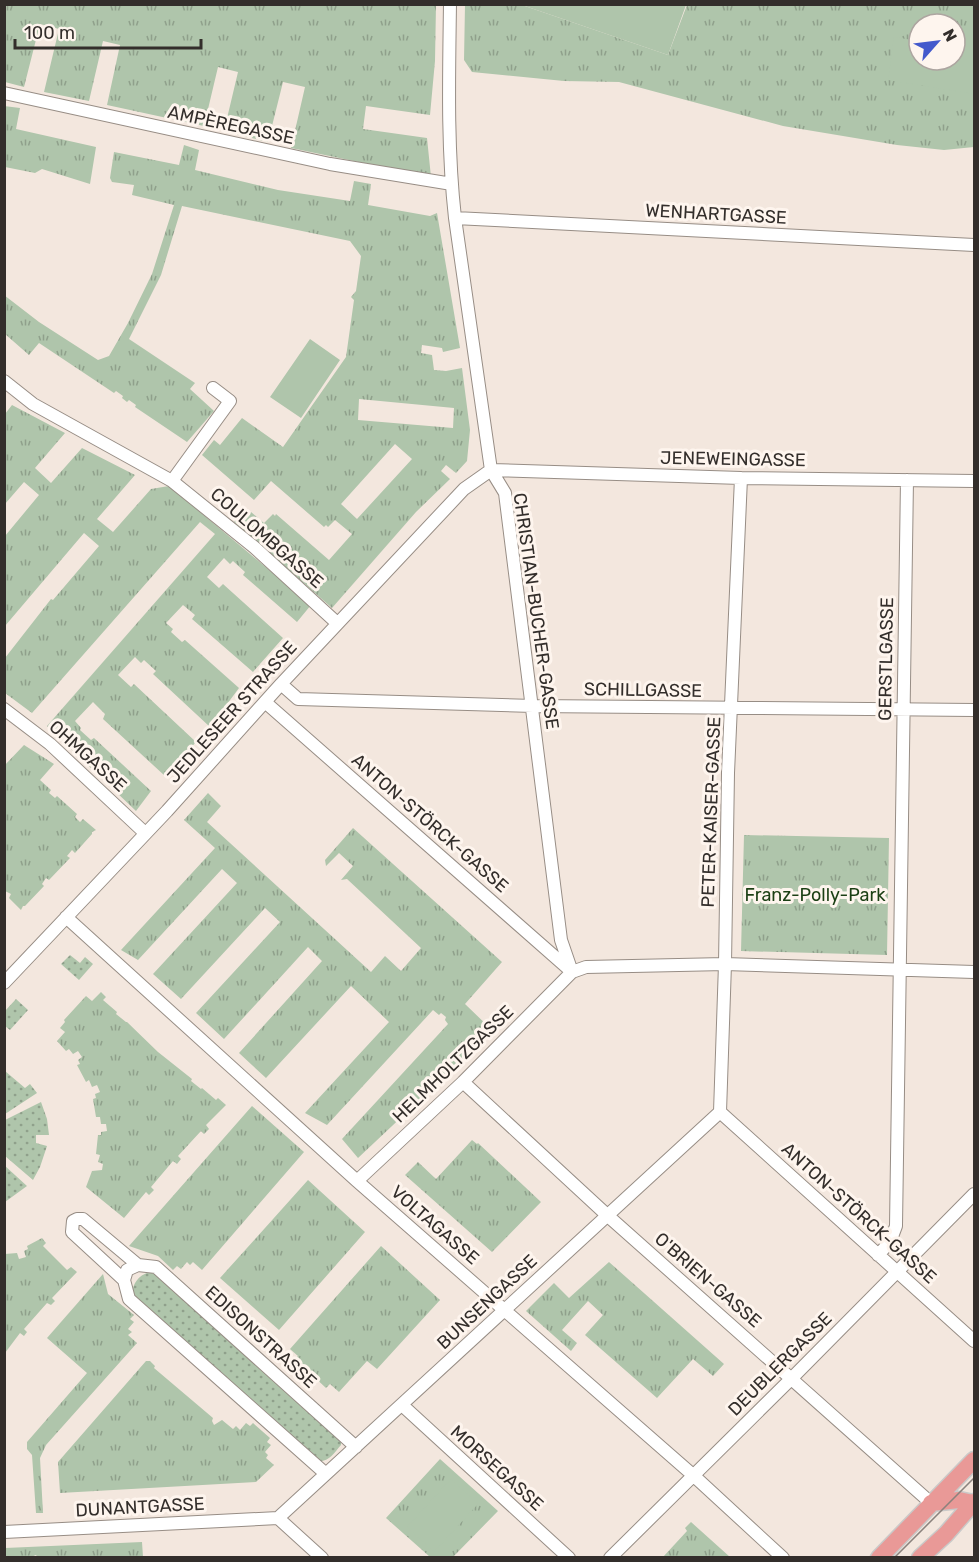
<svg xmlns="http://www.w3.org/2000/svg" width="979" height="1562" font-family="Rubik,sans-serif">
	<defs>
		<pattern id="grass-dots" width="8" height="8" patternUnits="userSpaceOnUse" patternTransform="scale(1.5)"><rect width="8" height="8" fill="#afc5ab"/><path d="M2 2h.1M6 6h.1" fill="none" stroke="#8fa08b" stroke-width="1.8" stroke-linecap="round"/></pattern>
		<pattern id="park-tufts" width="24" height="20" patternUnits="userSpaceOnUse" patternTransform="scale(1.5)"><rect width="24" height="20" fill="#afc5ab"/><path d="M3 7l-1-3M5 7V3M7 7l1-3M15 17l-1-3M17 17v-4M19 17l1-3" fill="none" stroke="#8fa08b"/></pattern>
	</defs>
	<rect width="100%" height="100%" fill="#f3e7de"/>
	<path fill="url(#grass-dots)" d="M70,955l10,8 5,-6 8,7 -14,16 -18,-16z
		M16,999l12,11 -18,20 -5,-4v-15z
		M5,1071l20,17 5,-4 7,9 -32,21z
		M41,1102l6,17 2,16h-13v8l11,3 -7,21 -7,13 -28,-24v-36z
		M4,1165l23,21 -22,16h-1z
		M149,1272l9,3 183,164v6c-7,8 -12,17 -23,16l-186,-167c1,-11 6,-18 17,-22z"/>
	<path fill="url(#park-tufts)" fill-rule="evenodd" d="M4,5h432l-1,56 -5,54 -64,-9 -3,23 64,9 4,39 -140,-29 14,-61 -22,-5 -15,60 -44,-11 14,-59 -20,-5 -14,59 -97,-21 13,-60 -17,-4 -14,60 -45,-9 15,-63 -19,-5 -16,63 -19,-5z
		M465,5h57l146,50 19,-50h287v142l-30,3 -47,-5 -114,-19 -164,-44 -55,-1 -92,-9 -8,-12zM919,24h36v36h-36z
		M4,106l16,2 -4,21 80,18 -6,37 -48,-15 -7,4 -30,-6z
		M184,145l15,5 -4,20 83,20 72,11 4,-20 17,3 -3,21 62,11 7,-3 23,135 -17,4 -1,-4 -20,-3 -1,8 11,2 2,15 12,1 16,-3 8,62 -3,31 -11,12 -10,-8 -5,6 9,8 -34,33 -84,96 -98,-86 6,-7 5,4 6,-7 13,11 9,-9 2,2 1,-2 53,46 23,-26 -17,-14 -7,7 -2,-2 -2,2 -53,-46 -17,19 -52,-45 12,-15 6,5 22,-27 41,29 63,-90 8,-57 -3,-3 5,-6 5,-35 -11,-15 -168,-35 -21,69 -32,64 66,44 -5,6 24,22 -27,31 -52,-35 1,-2 -7,-5 -2,2 -5,-4 1,-2 -7,-5 -2,2 -75,-50 -10,12 -24,-21 -1,-39 35,27 59,38 11,-4 19,-33 24,-49 22,-69 -42,-10 2,-10 -22,-3 -2,-4 4,-26 65,13zM359,399l95,9 -1,20 -95,-8zM395,444l17,15 -55,60 -16,-15z
		M12,405l53,28 -30,35 16,15 31,-35 53,27 -38,44 16,13 38,-43 18,-3 142,119 -14,17 -54,-47 2,-3 -12,-11 -3,3 -6,-6 -17,19 12,11 4,-4 60,54 -30,34 -61,-53 3,-4 -12,-10 -17,18 7,6 -2,3 11,10 3,-2 54,48 -29,39 -57,-53 3,-3 -12,-11 -3,3 -6,-6 -17,18 13,12 3,-3 62,58 -31,34 -62,-57 2,-5 -12,-12 -18,19 6,7 -1,2 11,10 3,-2 57,53 -15,20 -89,-85 168,-192 -15,-12 -168,191 -27,-20v-35l46,-59 2,1 46,-54 -15,-13 -79,93v-90l34,-41 -15,-13 -19,22v-90z
		M24,745l30,19 -14,16 11,10 -2,3 6,5 2,-2 20,18 -2,3 5,5 3,-3 13,11 -4,2v2l-17,19 -3,-3 -5,6 3,2 -21,22 -3,-2 -4,6 2,2 -19,20h-2l-2,4 -12,-12 2,-4 -6,-3 -1,-125z
		M208,793l13,13 -14,16 164,150 14,-16 16,15 20,-23 -74,-69 -6,1 12,-14 -14,-13 -13,13 -1,-6 28,-32 149,134 -37,42 28,27 -135,127 -16,-19 106,-115 -3,-4 1,-3 -5,-4 -2,2 -6,-5 -106,115 -22,-12 84,-91 -38,-36 -85,92 -27,-25 83,-92 -14,-14 -84,92 -28,-26 84,-91 -15,-14 -84,91 -28,-25 84,-91 -15,-14 -84,91 -17,-10 94,-102 -31,-28z
		M744,835l145,3 -2,117 -146,-4z
		M101,992l5,5 -3,3 14,12 -1,2 10,8h1l31,30 34,27 -1,2 10,8 1,-1 14,12 2,-2 8,7 -20,20 3,4 -5,5 -3,-3 -23,25 3,3 -4,5 -4,-3 -22,26 3,3 -5,5 -3,-3 -22,26 -38,-31 6,-16 10,-1 1,-6 -5,-2 2,-7 -4,-1 2,-19h3v-3l6,-1 -1,-7h-5l-1,-7h-4l-3,-18 3,-1 -1,-4 5,-2 -3,-7 -5,2 -3,-7 -3,2 -9,-17 3,-1 -2,-4 4,-3 -4,-6 -5,3 -4,-5 -3,2 -9,-10 8,-9 -5,-4 5,-6 -1,-2 22,-24 6,5z
		M252,1106l52,46 -102,118 -9,-8 -3,3 -3,-3 -6,7 -4,-3 -4,4 -15,-14 -29,-10z
		M472,1140l5,4 1,-1 63,59 -49,50 -87,-77 13,-13 18,17z
		M308,1180l57,52 -86,98 -59,-52z
		M42,1238l4,5 -3,3 24,24 4,-3 6,5 -25,26 3,3 -4,4 -4,-2 -23,26 3,3 -3,4 -4,-3 -15,20v-99l12,-1 2,6 7,-2 -2,-6 4,-2 -1,-3z
		M381,1246l59,54 -63,69 -10,-8 -28,31 -9,-8 -4,4 -31,-29 3,-3 -8,-7z
		M609,1262l115,102 -11,12 -20,-17 -36,39 -72,-63 18,-20 -15,-14 -26,29 15,13 -6,8 -45,-40 28,-28 15,15z
		M103,1274l5,20 26,21 -4,4 4,3 -6,7 4,3 -4,3 9,8 -91,102 -6,13 3,55h-7l-4,-58 -5,-6v-7l60,-69 -40,-35z
		M146,1361h4l5,5 -1,2 59,50 -1,3 2,4 8,-5 11,9 3,-3 4,4 6,-7 4,3 3,-3 17,15 -3,4 4,3 -6,7 3,3 -2,3 8,7 -18,17 -196,11 -2,-31z
		M440,1459l58,52 -45,46h-23l-44,-39z
		M691,1522l39,35h-67l24,-26 -2,-3z
		M142,1542l1,15 -105,1 -2,-3 -5,2h-26v-9z"/>
	<path fill="#afc5ab" d="M522,5h164l-18,50z
		M894,37l25,4v19h36v-13l19,4v43l-86,-14z
		M310,339l30,21 -39,58 -31,-21z
		M451,1479l27,25 -44,48 -27,-25z"/>
	<g fill="none" stroke-linecap="round" stroke-linejoin="round">
		<g stroke="#978d85" stroke-width="14">
			<path id="minor" d="M450,4c-1,72 -3,143 5,214l36,252 14,23 56,447 11,32
				M4,93l326,71 122,20
				M455,218l519,27
				M4,381l29,23 139,77 82,66 83,76
				M491,470l250,8 233,3
				M172,481l58,-80 -17,-13
				M281,684l17,15 235,7 441,4
				M265,702l306,269
				M4,709l46,35 95,89
				M66,917l291,264 337,295 89,82
				M4,983l163,-172 114,-127 183,-195 27,-19
				M463,1082l145,134 323,287
				M720,1112l5,-148 3,-191 13,-295
				M720,1112l254,229
				M357,1181l106,-99 109,-110 14,-5 139,-3 249,8
				M878,1255l12,-13 6,-16 11,-746
				M138,1265l-11,5 -3,10 5,19 197,175
				M124,1280l-52,-48 1,-11 4,-2h6l55,46 18,2 200,180
				M402,1405l167,153
				M278,1518l442,-406
				M278,1518l44,40
				M4,1532l274,-14
				M610,1558l182,-180 182,-184"/>
		</g>
		<g stroke="#cac9c8" stroke-width="19">
			<path id="major" d="M931,1503l28,-3 14,3
				M879,1558l95,-98
				M920,1558l26,-24 28,-32"/>
		</g>
		<use href="#minor" stroke="#fff" stroke-width="12"/>
		<use href="#major" stroke="#e99997" stroke-width="16"/>
		<path stroke="#8b827d" stroke-width="1.5" d="M894,1558l80,-80"/>
	</g>
	<g text-anchor="middle" dominant-baseline="central" stroke-width="6" stroke-linejoin="round" paint-order="stroke">
		<g font-size="18" fill="#332e2b" stroke="#fef5ee">
			<text transform="translate(231 125) rotate(12)">AMPÈREGASSE</text>
			<text transform="translate(716 214) rotate(3)">WENHARTGASSE</text>
			<text transform="translate(733 459) rotate(1)">JENEWEINGASSE</text>
			<text transform="translate(267 538) rotate(41)">COULOMBGASSE</text>
			<text transform="translate(536 611) rotate(82)">CHRISTIAN-BUCHER-GASSE</text>
			<text transform="translate(886 659) rotate(-89)">GERSTLGASSE</text>
			<text transform="translate(643 690) rotate(1)">SCHILLGASSE</text>
			<text transform="translate(232 712) rotate(-48)">JEDLESEER STRASSE</text>
			<text transform="translate(88 756) rotate(42)">OHMGASSE</text>
			<text transform="translate(711 812) rotate(-88)">PETER-KAISER-GASSE</text>
			<text transform="translate(430 823) rotate(41)">ANTON-STÖRCK-GASSE</text>
			<text transform="translate(453 1064) rotate(-44)">HELMHOLTZGASSE</text>
			<text transform="translate(859 1213) rotate(42)">ANTON-STÖRCK-GASSE</text>
			<text transform="translate(435 1225) rotate(41)">VOLTAGASSE</text>
			<text transform="translate(708 1280) rotate(41)">O'BRIEN-GASSE</text>
			<text transform="translate(487 1302) rotate(-43)">BUNSENGASSE</text>
			<text transform="translate(261 1337) rotate(42)">EDISONSTRASSE</text>
			<text transform="translate(780 1364) rotate(-45)">DEUBLERGASSE</text>
			<text transform="translate(497 1468) rotate(42)">MORSEGASSE</text>
			<text transform="translate(140 1507) rotate(-3)">DUNANTGASSE</text>
		</g>
		<g font-size="18" fill="#1b3f14" stroke="#fef5ee">
			<text x="815" y="895">Franz-Polly-Park</text>
		</g>
	</g>
	<rect width="979" height="1562" fill="none" stroke="#332e2b" stroke-width="12"/>
	<g transform="translate(937 42) rotate(62)"><circle r="28" fill="#fef5ee" stroke="#ada5a0" stroke-width="1.5"/>
	<path d="M0-4.5L10 22L0 15L-10 22Z" fill="#4359cc"/>
	<text y="-9" font-size="16" font-weight="bold" text-anchor="middle" fill="#332e2b">N</text>
	</g>
	<path d="M15 39v9h186v-9" fill="none" stroke="#332e2b" stroke-width="3"/>
	<text x="24" y="39" font-size="18" fill="#332e2b" stroke="#fef5ee" stroke-width="4.5" paint-order="stroke">100 m</text>
</svg>
